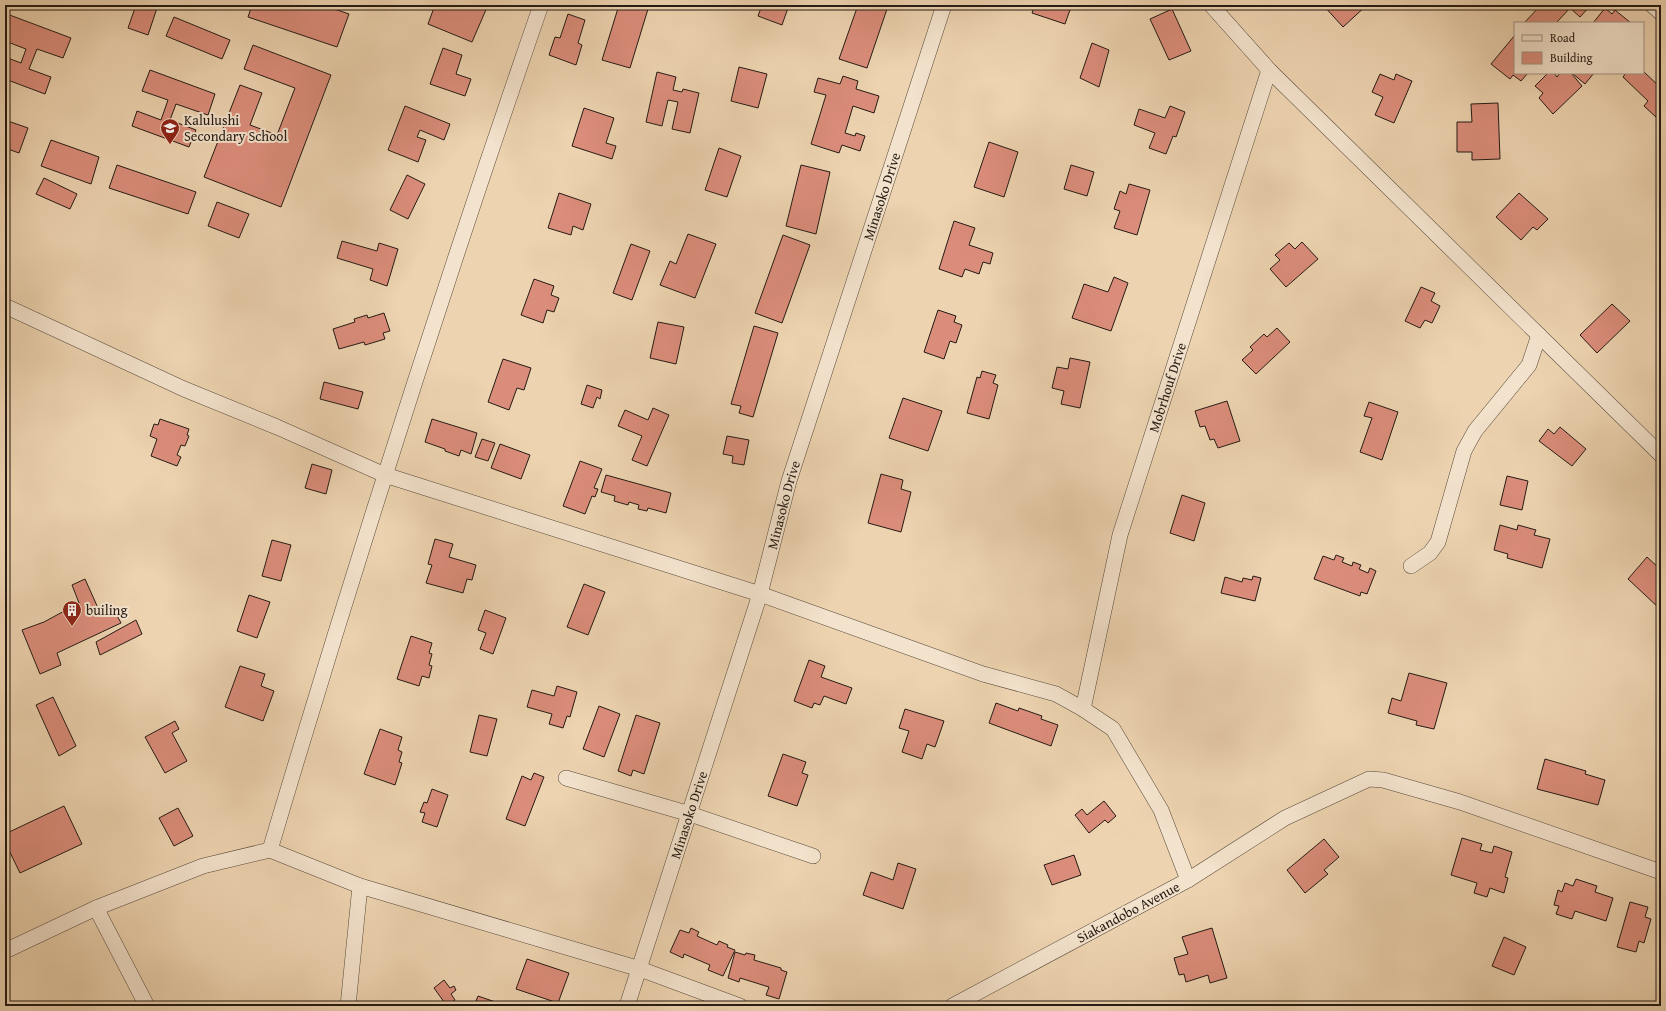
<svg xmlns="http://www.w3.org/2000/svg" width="1666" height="1011" font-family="'Gentium Book Plus',serif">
	<rect width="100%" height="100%" fill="#edd3b0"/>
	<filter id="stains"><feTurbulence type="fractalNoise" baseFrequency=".005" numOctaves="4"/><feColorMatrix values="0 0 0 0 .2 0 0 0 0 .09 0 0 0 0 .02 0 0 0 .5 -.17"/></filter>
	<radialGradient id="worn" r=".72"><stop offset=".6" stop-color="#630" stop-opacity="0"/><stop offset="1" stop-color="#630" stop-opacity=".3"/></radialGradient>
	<path fill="#db8d7b" stroke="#241b13" d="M136,5h22l-10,30 -20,-7z
		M252,5h71l26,9 -12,33 -89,-30z
		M435,5h53l-16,37 -44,-18z
		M619,5h17l12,4 -18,59 -28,-8z
		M762,5h27l-7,20 -24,-9z
		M858,5l30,1 -21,62 -28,-9z
		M1035,5h28l8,2 -6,17 -33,-11z
		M1323,5h44l-24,22z
		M1541,5h50l-11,12 -10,-9 -13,14 2,1h-35z
		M1605,8l7,6 3,-4 16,13h-38z
		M1172,9l19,42 -22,9 -19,-41z
		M7,14l64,24 -8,20 -26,-9 -8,20 22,8 -6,17 -40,-15v-22l16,6 5,-14 -21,-8v-21z
		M568,14l17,6 -7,23 4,2 -6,20 -27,-10 6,-18 5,1z
		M174,17l56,23 -8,19 -56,-23z
		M1515,35v38h13l-7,8 -8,-6 -3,4 -19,-15z
		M1092,43l17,7 -10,37 -19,-9z
		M253,45l78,30 -50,132 -77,-30 36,-92 22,8 -12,32 27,10 18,-47 -51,-19z
		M443,48l19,7 -6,19 15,5 -6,17 -35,-12z
		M739,67l28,7 -9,34 -27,-7z
		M150,70l65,24 -7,21 -32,-11 -6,16 26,10 -7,17 -57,-21 5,-15 24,9 7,-20 -26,-9z
		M1643,71l18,17v27l-4,3 -13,-12 4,-5 -25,-24 3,-4h17z
		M657,72l19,5 -3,13 9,2 1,-3 16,4 -9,40 -18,-4 6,-27 -10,-2 -6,26 -16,-4z
		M1548,73h6l3,4 3,-4h11l11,13 -29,28 -14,-16 4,-5 -8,-7z
		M1572,73h22l-9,11z
		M1380,74l14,6 2,-6 16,7 -18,42 -19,-8 8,-18 -11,-5z
		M843,76l15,5 -2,8 23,7 -5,17 -21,-7 -8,27 10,3 1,-3 9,3 -5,15 -18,-6 -3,8 -28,-9 15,-49 -12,-3 4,-14 22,6z
		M1498,103l2,56 -28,1v-8h-15v-30h15l-1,-18z
		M405,106l45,18 -6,16 -24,-10 -3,7 9,3 -8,22 -30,-12z
		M1170,106l15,6 -9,25 -3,-1 -7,18 -17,-6 6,-15 -21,-8 5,-16 26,9z
		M584,108l30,10 -8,25 10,3 -4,13 -40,-13z
		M5,120l23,8 -9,25 -14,-5z
		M51,140l48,17 -8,27 -50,-18z
		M989,142l29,10 -14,45 -30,-10z
		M719,148l22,8 -14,41 -22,-7z
		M117,165l79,27 -8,22 -79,-26z
		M801,165l29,7 -14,62 -30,-8z
		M1071,165l23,7 -7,24 -23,-7z
		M407,175l18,9 -17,35 -18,-9z
		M44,178l33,16 -7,15 -34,-15z
		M1129,184l21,6 -13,45 -23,-7 6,-17 -6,-2 6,-18 6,3z
		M559,193l32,11 -8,26 -10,-4 -2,9 -23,-7z
		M1519,193l29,26 -11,11 -4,-3 -12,13 -25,-23z
		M217,202l32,12 -10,24 -31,-12z
		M954,221l21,7 -6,17 24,8 -3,11 -7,-2 -4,12 -14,-5 -3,8 -23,-8z
		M688,234l28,10 -21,54 -35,-13 10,-24 6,3z
		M783,235l27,10 -28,78 -27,-10z
		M342,241l35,10 2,-8 19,6 -11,37 -17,-6 3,-11 -36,-11z
		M1302,242l16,17 -32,28 -16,-18 10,-9 -5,-5 14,-12 6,6z
		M631,244l19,7 -18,49 -19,-7z
		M1114,277l14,6 -17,48 -39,-13 12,-34 24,8z
		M534,279l20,7 -3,9 8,3 -5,14 -7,-2 -4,13 -22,-8z
		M1421,287l14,6 -4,8 9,5 -8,17 -7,-3 -5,8 -15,-7z
		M1612,304l18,17 -33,32 -17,-18z
		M938,310l18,6 -2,6 8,3 -6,18 -6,-2 -6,18 -20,-7z
		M384,313l6,18 -7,2 2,6 -20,6 -1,-3 -25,7 -6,-20 22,-7 -1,-3 13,-4 1,3z
		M658,322l26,5 -8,37 -26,-6z
		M754,326l24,7 -25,84 -14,-4 2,-7 -10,-2z
		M1277,328l13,14 -34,32 -14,-14 11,-10 -3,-3 14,-13 3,3z
		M1070,358l20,4 -10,46 -19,-4 3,-13 -12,-3 5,-21 11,2z
		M503,359l28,9 -7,22 -7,-2 -8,22 -21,-8z
		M982,371l14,4 -3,8 5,2 -9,34 -22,-6 10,-36 3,1z
		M324,382l39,10 -5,17 -38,-10z
		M587,385l15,5 -2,9 -3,-2 -4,11 -12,-4z
		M903,398l39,13 -14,40 -39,-13z
		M1227,401l13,40 -22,7 -4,-9 -4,1 -5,-14 -5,1 -5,-16z
		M1369,402l29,10 -16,48 -22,-8 12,-34 -8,-2z
		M653,408l16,7 -22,51 -15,-6 10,-24 -24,-10 7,-16 23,10z
		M160,419l29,10 -2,6 2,1 -4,10 -4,-1 -4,10 4,2 -4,9 -26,-10 6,-17 -7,-3 4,-12 4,1z
		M432,419l45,14 -6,21 -10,-4 -2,6 -14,-5v-2l-20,-7z
		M1560,427l26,22 -14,17 -33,-25 9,-12 6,5z
		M727,436l22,4 -5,25 -12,-2 1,-7 -10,-2z
		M482,439l13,4 -7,18 -13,-4z
		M500,444l30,11 -9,24 -30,-11z
		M580,461l22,8 -8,19 4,1 -3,8 -3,-1 -7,18 -22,-8z
		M312,464l20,6 -6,24 -21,-6z
		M881,474l22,6 -2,9 10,3 -10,40 -33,-9z
		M606,475l65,18 -5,20 -18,-5 -1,3 -9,-2 1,-4 -10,-3 -1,3 -14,-4 1,-5 -14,-4z
		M1507,476l21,5 -6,29 -22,-5z
		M1182,495l23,8 -11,38 -24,-8z
		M1500,525l17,5 1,-5 18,5 -2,5 16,4 -8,29 -35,-10 1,-4 -14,-4z
		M435,539l18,5 -4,13 27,8 -4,15 -5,-1 -4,14 -37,-10 6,-18 -4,-1z
		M272,540l19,5 -10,36 -19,-5z
		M1336,555l8,3 -2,4 10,4 1,-4 8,3 -2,4 9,4 2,-5 6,3 -9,23 -6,-2 -1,4 -46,-17 9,-23 11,4z
		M1647,557l14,13 -1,39 -32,-30z
		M1253,576l8,2 -6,23 -34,-8 4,-16 17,5 1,-4 9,2z
		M85,579l13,29 13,-4 10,19 -64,30 4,12 -21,9 -18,-44 22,-8 35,-19 -7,-18z
		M584,584l21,8 -17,43 -21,-8z
		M249,595l21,7 -13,36 -20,-7z
		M485,610l21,8 -13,36 -13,-5 6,-16 -8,-3z
		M136,620l6,14 -42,21 -4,-13z
		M411,636l21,7 -3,10 3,1 -3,11 3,1 -3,12 -7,-2 -3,10 -22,-7z
		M809,660l16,6 -4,11 31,11 -6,16 -22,-8 -4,9 -6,-2 -2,5 -18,-7z
		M240,666l25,8 -4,12 13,5 -11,30 -38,-14z
		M1409,673l38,10 -13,46 -18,-4 1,-4 -29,-8 4,-15 9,3z
		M557,686l20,6 -7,25 -3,-1 -4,12 -14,-4 3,-10 -25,-7 5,-17 22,6z
		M53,697l23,49 -17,10 -23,-51z
		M996,703l22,8 1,-3 23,8 -1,3 17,6 -7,21 -62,-23z
		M599,706l21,8 -16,43 -21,-8z
		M905,709l39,12 -9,26 -8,-3 -5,15 -20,-7 7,-21 -10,-3z
		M479,715l18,4 -10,37 -17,-4z
		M636,715l24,8 -16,51 -11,-4 -2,6 -13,-5z
		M175,721l4,8 -7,4 15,28 -22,12 -20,-36z
		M380,729l22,8 -4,13 4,2 -3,10 3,1 -7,22 -31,-11z
		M783,754l23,8 -4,11 6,2 -11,31 -29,-10z
		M1545,759l41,12 -1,3 20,6 -7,25 -61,-16z
		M534,773l10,4 -19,49 -19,-7 16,-43 9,4z
		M432,789l16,6 -11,32 -15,-5 3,-9 -5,-1 4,-10 3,1z
		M1104,801l12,15 -8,7 -3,-3 -16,13 -14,-18 7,-6 5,6z
		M64,806l18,38 -62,29 -15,-31v-8z
		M178,808l15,28 -19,10 -15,-28z
		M1462,838l20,6 -2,6 12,3 2,-7 18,6 -7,25 3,1 -4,15 -14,-5 -3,9 -13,-4 3,-10 -26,-8z
		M1324,839l15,18 -15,13 4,4 -23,19 -18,-23z
		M1074,855l7,20 -29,10 -8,-20z
		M898,863l18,6 -13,40 -40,-14 8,-23 22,8z
		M1576,879l21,7 -2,6 18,6 -7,23 -31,-10 -3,8 -16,-5 3,-8 -5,-1 4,-15 4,2 3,-9 8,3z
		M1630,902l18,5 -3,10 6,2 -7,24 -5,-2 -3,11 -19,-5z
		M691,928l8,4 -2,4 20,9 2,-4 9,4 -1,2 8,3 -12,26 -15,-6 2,-5 -26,-11 -1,4 -13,-6 10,-22 9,3z
		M1212,928l15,50 -17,5 -2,-8 -22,7 -2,-8 -5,1 -5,-17 14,-4 -6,-17z
		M1504,937l22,10 -12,28 -22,-9z
		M735,952l10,3 1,-2 9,2 -1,5 27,8v2l6,2 -8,27 -13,-4 3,-8 -29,-9 -1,4 -11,-4z
		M527,959l42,14 -11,30 -42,-14z
		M444,980l6,8 4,-2 2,4 -5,4 4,6 -8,6 -13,-18z
		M478,996l26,9v1h-30z"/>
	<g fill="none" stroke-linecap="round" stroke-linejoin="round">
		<g stroke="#56493a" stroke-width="16">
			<g id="minor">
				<path d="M1211,5l58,65 392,385"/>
				<path d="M1652,5l9,8"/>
				<path d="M5,306l179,83 93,38 108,48 375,119 223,80 73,20 27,15 30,20 48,81 27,70 -236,126"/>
				<path d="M1411,566l19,-13 8,-11 26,-91 11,-20 54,-66 10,-30"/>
				<path id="s1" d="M1083,709l37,-174 149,-465"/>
				<path d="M566,778l124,36 123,42"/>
				<path d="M270,850l90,36 280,83 100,37"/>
				<path d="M1188,880l97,-62 84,-39 14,1 77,22 201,70"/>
				<path d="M96,908l51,98"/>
				<path d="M5,951l91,-43 107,-42 67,-16c84,-283 174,-565 271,-845"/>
				<path d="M348,1006l12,-120"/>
				<path id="s2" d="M627,1006l133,-412 29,-113 155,-476"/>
			</g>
		</g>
		<use href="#minor" stroke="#f3e2cc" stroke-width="15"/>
	</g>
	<defs>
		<g id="school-pin" transform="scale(1)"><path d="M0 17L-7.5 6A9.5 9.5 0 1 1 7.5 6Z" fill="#8f2418" stroke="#f3e2cc"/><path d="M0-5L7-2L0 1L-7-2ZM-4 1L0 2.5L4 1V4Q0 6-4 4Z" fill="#fff"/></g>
		<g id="building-pin" transform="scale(1)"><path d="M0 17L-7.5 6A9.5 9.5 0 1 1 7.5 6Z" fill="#8f2418" stroke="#f3e2cc"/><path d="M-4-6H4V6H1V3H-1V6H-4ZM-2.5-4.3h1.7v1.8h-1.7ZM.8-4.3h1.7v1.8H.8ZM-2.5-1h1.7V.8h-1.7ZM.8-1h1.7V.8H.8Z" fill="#fff"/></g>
	</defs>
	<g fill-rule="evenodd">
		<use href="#school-pin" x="170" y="128"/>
		<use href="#building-pin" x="72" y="610"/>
	</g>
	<g text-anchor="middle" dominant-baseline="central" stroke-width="4" stroke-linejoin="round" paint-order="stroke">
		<g font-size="14" fill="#241b13" stroke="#f3e2cc" text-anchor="start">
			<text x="184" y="120">Kalulushi<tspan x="184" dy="16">Secondary School</tspan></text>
			<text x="86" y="610">builing</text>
		</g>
		<g font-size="14" fill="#241b13" stroke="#f3e2cc">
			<text stroke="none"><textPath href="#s2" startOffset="849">Minasoko Drive</textPath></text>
			<text stroke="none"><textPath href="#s1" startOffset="333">Mobrhouf Drive</textPath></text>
			<text stroke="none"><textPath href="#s2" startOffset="525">Minasoko Drive</textPath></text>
			<text stroke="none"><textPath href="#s2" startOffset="201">Minasoko Drive</textPath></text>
			<text transform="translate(1128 912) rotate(-28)">Siakandobo Avenue</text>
		</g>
	</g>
	<rect width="1666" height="1011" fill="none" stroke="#edd3b0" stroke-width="20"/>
	<rect x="6" y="6" width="1654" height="999" fill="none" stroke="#241b13" stroke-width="2"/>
	<rect x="10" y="10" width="1646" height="991" fill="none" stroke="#241b13"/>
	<rect x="1514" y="22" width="130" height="52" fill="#f3e2cc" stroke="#a09282"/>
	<rect x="1522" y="35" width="20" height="6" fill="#f3e2cc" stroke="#a09282"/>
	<text x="1550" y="42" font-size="12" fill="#241b13">Road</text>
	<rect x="1522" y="52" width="20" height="12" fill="#db8d7b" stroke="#a09282"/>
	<text x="1550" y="62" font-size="12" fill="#241b13">Building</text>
	<rect width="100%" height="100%" filter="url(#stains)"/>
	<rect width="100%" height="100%" fill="url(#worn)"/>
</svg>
